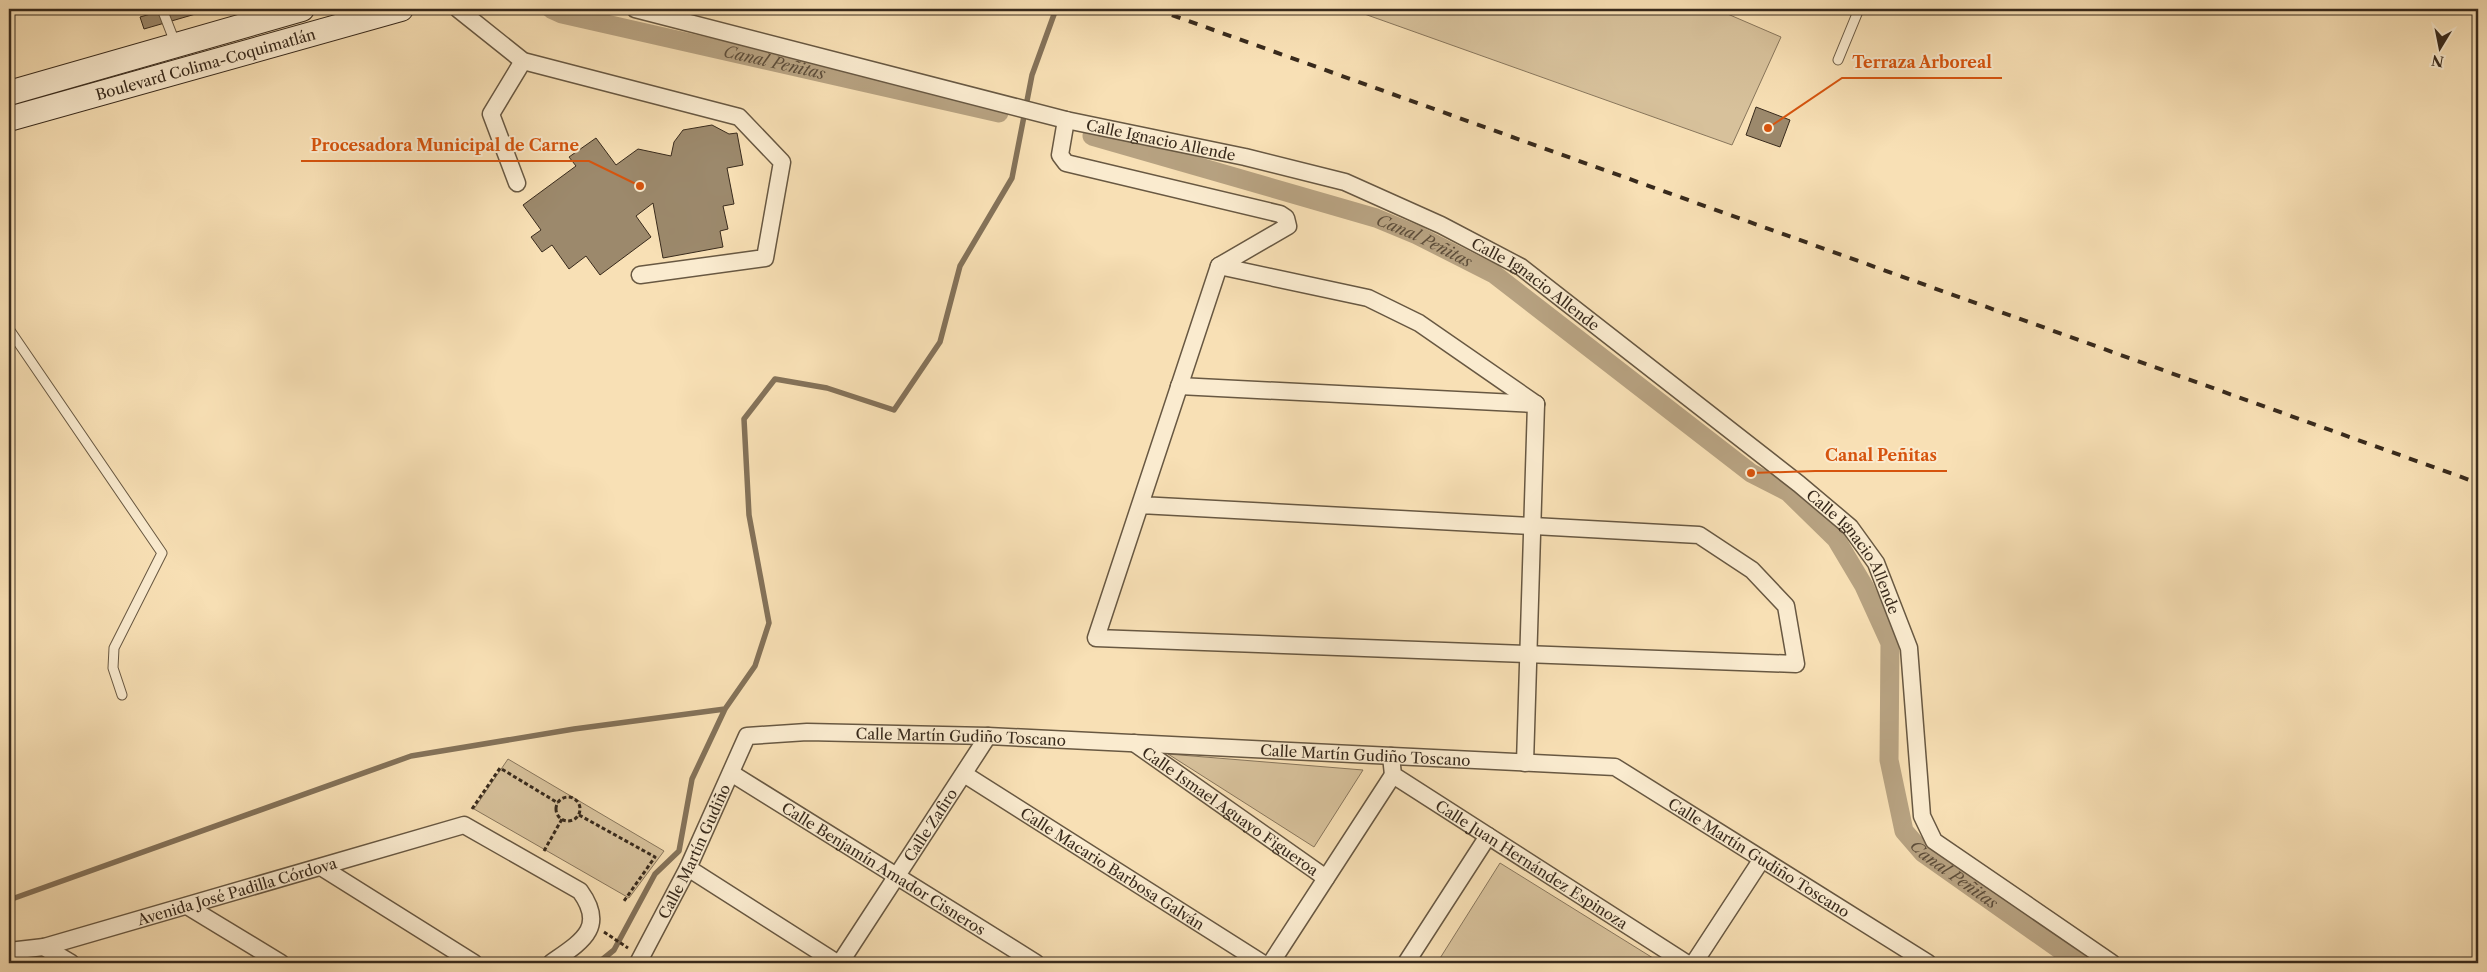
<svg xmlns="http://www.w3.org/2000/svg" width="2487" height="972" font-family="'Libre Caslon Text',serif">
	<rect width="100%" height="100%" fill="#f8e0b5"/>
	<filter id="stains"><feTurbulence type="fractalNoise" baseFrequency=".004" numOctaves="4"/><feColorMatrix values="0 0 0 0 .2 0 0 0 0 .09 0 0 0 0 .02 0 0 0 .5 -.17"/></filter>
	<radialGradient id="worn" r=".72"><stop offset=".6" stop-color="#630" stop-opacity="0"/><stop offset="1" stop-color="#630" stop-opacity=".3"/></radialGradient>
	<path fill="#d7c19b" stroke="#88765c" d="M1357,9h359l65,28 -49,108 -376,-134z
		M1168,754l195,16 -49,77z
		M508,759l156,92 -35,47 -155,-89z
		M1500,863l161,100h-224z"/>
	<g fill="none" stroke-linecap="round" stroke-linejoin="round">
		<path stroke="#847259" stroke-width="5.5" d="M9,900l402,-144 163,-27 151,-20
			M598,963l16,-13 41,-76 24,-23 13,-72 33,-70 30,-43 14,-43 -20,-108 -5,-96 31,-40 52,9 67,22 46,-68 20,-76 52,-88 20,-103 24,-66"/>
		<g stroke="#b7a281" stroke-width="19">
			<path id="s1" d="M551,9l11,5 437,99"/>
			<path id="s2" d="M1092,136l284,82 41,17 77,39 257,199 37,19 48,47 28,47 26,57 -1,117 15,71 19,22 156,110"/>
		</g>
	</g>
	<path fill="#9c896c" stroke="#382a1c" d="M168,9h29l2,4 -55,16 -4,-12z
		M1756,107l34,13 -10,27 -34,-12z
		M712,125l17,9 8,-1 6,32 -16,3 7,36 -11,2 5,23 -8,2 3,16 -60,11 -10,-55 -17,13 15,21 -51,38 -14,-19 -17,13 -17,-24 -10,7 -11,-15 10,-7 -18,-25 53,-39 -7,-9 27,-19 20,27 22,-16 33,7 3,-14 9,-12z"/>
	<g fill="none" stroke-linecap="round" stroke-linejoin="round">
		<g stroke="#685842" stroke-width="11">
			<path id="lane" d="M162,9l14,36
				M1838,60l21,-51
				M9,329l153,224 -48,95 -1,20 9,27"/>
		</g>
		<g stroke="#685842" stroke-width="19">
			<g id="street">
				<path d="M458,9l65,52 216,56 43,45 -17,96 -125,17"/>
				<path id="s3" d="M635,9l431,111 179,37 100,25 96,43 80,42 278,217 51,43 26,36 33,85 13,168 12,25 178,122"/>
				<path d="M1066,120l-6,35 6,8 214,51 6,4 2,8 -69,40 149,32 51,25 117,81"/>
				<path d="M517,183l-26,-69 32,-53"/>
				<path d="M1179,386l357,18"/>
				<path d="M1140,505l559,30 53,35 34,36 10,58 -700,-26 123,-372"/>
				<path id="s4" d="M1134,743l192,135"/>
				<path id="s5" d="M1391,756l2,19 293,188"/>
				<path d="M1525,763l11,-359"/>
				<path id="s6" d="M731,773l305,190"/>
				<path id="s7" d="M964,774l298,189"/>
				<path d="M321,867l153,96"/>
				<path d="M688,868l149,95"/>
				<path d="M187,906l94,57"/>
				<path d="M44,947l27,16"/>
				<path id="s8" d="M9,951l35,-4 420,-122 116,66c27,37 1,51 -29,72"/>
				<path id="s9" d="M638,963l50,-95 59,-132 60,-4 181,4 627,31 313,196"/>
				<path id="s10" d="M840,963l148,-227"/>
				<path d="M1271,963l122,-188"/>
				<path d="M1406,963l82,-127"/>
				<path d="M1694,963l68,-104"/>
			</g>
		</g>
		<g stroke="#382a1c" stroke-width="26">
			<g id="secondary">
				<path d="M9,93l293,-84"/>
				<path id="s11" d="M9,119l392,-110"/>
			</g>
		</g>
		<path stroke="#382a1c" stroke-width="3" stroke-dasharray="4 2.5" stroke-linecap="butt" d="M556 809a12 12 0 1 1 24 0a12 12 0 1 1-24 0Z
			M472,809l28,-41 58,35
			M579,815l76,42 -31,44
			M544,851l18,-32
			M604,932l24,16"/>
		<use href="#lane" stroke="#faebcf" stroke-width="9"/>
		<use href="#street" stroke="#faebcf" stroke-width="16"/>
		<use href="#secondary" stroke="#faebcf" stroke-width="24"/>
		<path stroke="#382a1c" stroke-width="4" stroke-dasharray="9 9" stroke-linecap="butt" d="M1155,9l1323,474"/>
	</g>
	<g text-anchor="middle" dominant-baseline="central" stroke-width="4" stroke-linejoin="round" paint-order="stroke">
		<g font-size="15" fill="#382a1c" stroke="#faebcf">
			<text stroke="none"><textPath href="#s11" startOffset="204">Boulevard Colima-Coquimatlán</textPath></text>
			<text stroke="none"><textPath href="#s3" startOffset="542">Calle Ignacio Allende</textPath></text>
			<text stroke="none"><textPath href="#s3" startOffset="948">Calle Ignacio Allende</textPath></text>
			<text stroke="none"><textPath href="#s3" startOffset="1368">Calle Ignacio Allende</textPath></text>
			<text stroke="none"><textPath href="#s9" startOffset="466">Calle Martín Gudiño Toscano</textPath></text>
			<text stroke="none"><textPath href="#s9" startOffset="871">Calle Martín Gudiño Toscano</textPath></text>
			<text stroke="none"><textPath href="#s4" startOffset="118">Calle Ismael Aguayo Figueroa</textPath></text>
			<text stroke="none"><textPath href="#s10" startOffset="165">Calle Zafiro</textPath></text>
			<text stroke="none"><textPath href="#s9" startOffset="125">Calle Martín Gudiño</textPath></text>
			<text stroke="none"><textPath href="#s9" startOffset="1291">Calle Martín Gudiño Toscano</textPath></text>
			<text stroke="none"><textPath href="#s5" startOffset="184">Calle Juan Hernández Espinoza</textPath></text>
			<text stroke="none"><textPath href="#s6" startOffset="180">Calle Benjamín Amador Cisneros</textPath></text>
			<text stroke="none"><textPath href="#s7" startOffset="176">Calle Macario Barbosa Galván</textPath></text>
			<text stroke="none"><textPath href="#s8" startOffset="236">Avenida José Padilla Córdova</textPath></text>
		</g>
		<g font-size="16" font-style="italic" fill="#5e4e3a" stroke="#faebcf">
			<text stroke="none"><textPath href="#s1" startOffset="230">Canal Peñitas</textPath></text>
			<text stroke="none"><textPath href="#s2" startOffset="349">Canal Peñitas</textPath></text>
			<text stroke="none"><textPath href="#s2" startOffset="1234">Canal Peñitas</textPath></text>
		</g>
	</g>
	<path fill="none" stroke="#d6540e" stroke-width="2" d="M1768 128L1842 78H2002M640 186L589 161H301M1751 473L1815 471H1947"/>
	<g fill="#d6540e" stroke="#faebcf" stroke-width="2">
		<circle cx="1768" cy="128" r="5"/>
		<circle cx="640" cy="186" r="5"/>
		<circle cx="1751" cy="473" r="5"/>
	</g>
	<g font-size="16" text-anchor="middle" font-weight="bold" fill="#d6540e" stroke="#faebcf" stroke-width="4" stroke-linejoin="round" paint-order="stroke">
		<text x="1922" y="68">Terraza Arboreal</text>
		<text x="445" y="151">Procesadora Municipal de Carne</text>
		<text x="1881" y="461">Canal Peñitas</text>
	</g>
	<rect width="2487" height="972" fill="none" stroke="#f8e0b5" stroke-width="30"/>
	<rect x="10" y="10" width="2467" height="952" fill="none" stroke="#382a1c" stroke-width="2.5"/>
	<rect x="15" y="15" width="2457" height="942" fill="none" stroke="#382a1c"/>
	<g transform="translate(2440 48) rotate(190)" stroke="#faebcf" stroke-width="4" paint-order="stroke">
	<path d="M0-4L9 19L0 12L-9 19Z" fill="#382a1c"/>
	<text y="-8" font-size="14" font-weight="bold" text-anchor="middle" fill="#382a1c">N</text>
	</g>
	<rect width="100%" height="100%" filter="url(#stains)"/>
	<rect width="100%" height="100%" fill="url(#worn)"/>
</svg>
